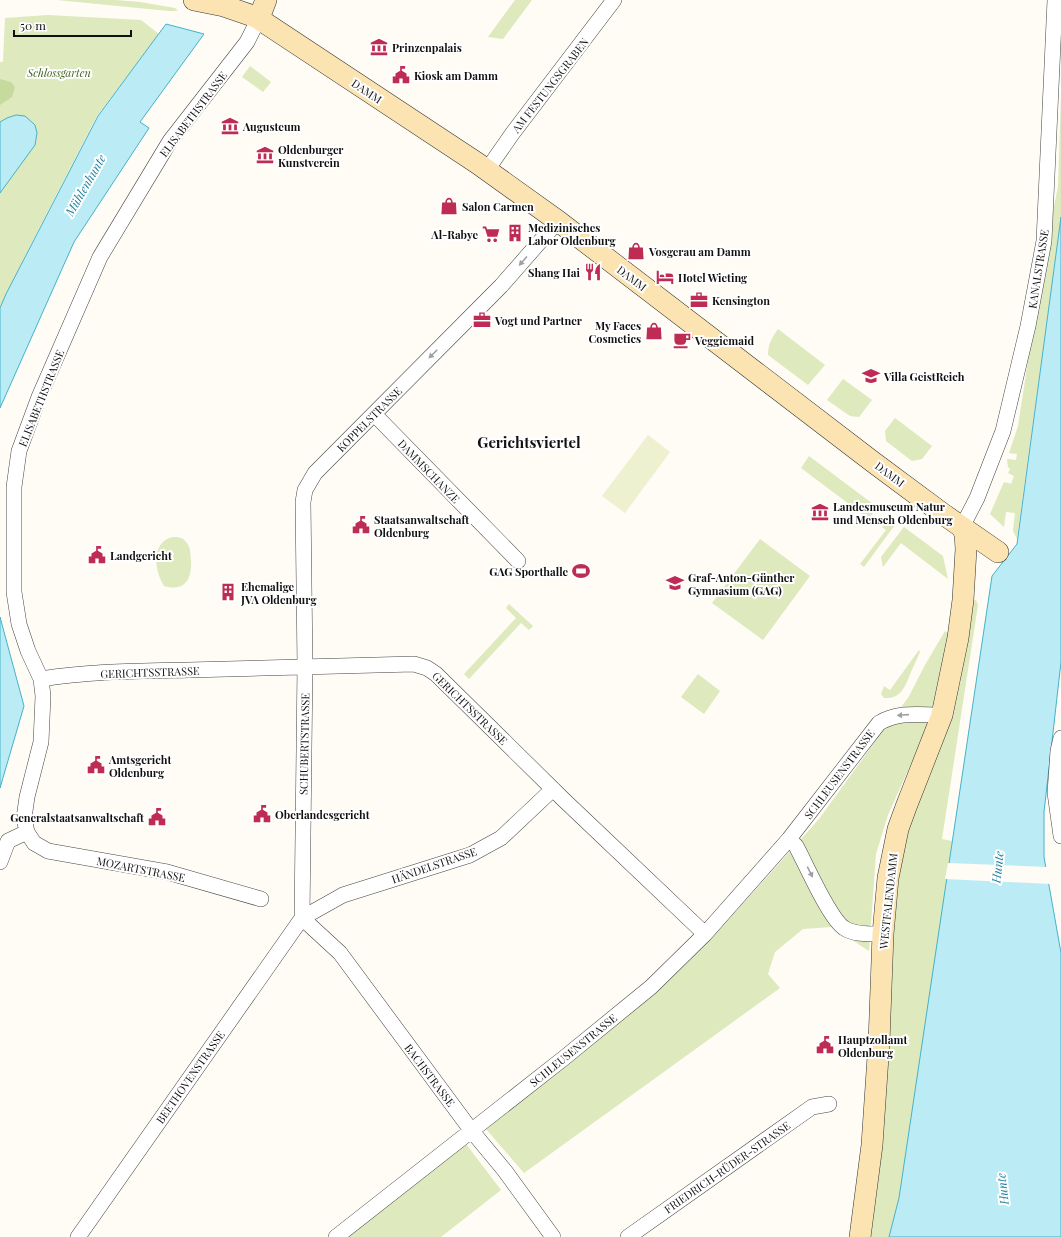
<svg xmlns="http://www.w3.org/2000/svg" width="1061" height="1237" font-family="'Playfair Display',serif">
	<rect width="100%" height="100%" fill="#fffbf5"/>
	<path fill="#dee9be" d="M57,0h58l25,2 35,6 3,3h-9z
		M515,0h17l-29,39 -15,-2z
		M48,15l93,5 18,14 -62,82 -68,132 -29,60v-246h3l2,-44z
		M250,66l21,16 -8,10 -21,-15z
		M1061,96v121l-44,322 -4,-8 2,-18 -9,-1 -2,15 -14,-13 14,-32 7,2 3,-8 -6,-3 2,-4 -2,-2 -1,-8 9,1 1,-6 -8,-1 9,-27 24,-157 16,-83z
		M778,329l47,36 -17,20 -40,-30c0,-11 4,-17 10,-26z
		M843,379l29,21 -13,17 -9,-1 -23,-16z
		M895,418l37,28 -10,13 -10,2 -26,-20 -1,-10z
		M809,456l68,51 -8,12 -68,-51z
		M890,516l7,6 -33,45 -4,-3 26,-34 -4,-3z
		M904,527l39,29 5,23 -47,-36 -18,24 -2,-10z
		M172,537c6,0 10,0 14,5 5,5 4,12 5,18 1,19 -6,32 -27,26 -10,-16 -13,-43 8,-49z
		M760,539l50,37 -47,64 -51,-37z
		M970,599l6,1 2,5 -36,234 10,2 -5,42 -48,315 -10,39h-22l5,-21 27,-353 8,-37 53,-142z
		M509,604l24,22 -4,4 -8,-7 -52,56 -5,-5 52,-56 -10,-10z
		M945,631l5,4 -11,55 -15,45 -36,80 -12,39 -7,97 -37,-24 -29,2 -28,23 -7,22 12,14 -256,185 -38,-44 175,-142 61,-60 97,-108 69,-95 20,-26 17,-33z
		M919,650l1,2c-3,7 -6,13 -9,20 -6,14 -9,27 -27,26l-3,-4 3,-8 6,4z
		M698,674l22,17 -16,23 -23,-17z
		M466,1144l35,46 -60,47h-94z"/>
	<path fill="#c6da9e" d="M0,79l11,3 4,5 -3,10 -12,8z"/>
	<path fill="#edf1d0" d="M648,435l22,17 -45,61 -23,-17z"/>
	<path fill="#bbecf5" stroke="#44b2ca" d="M166,24l38,10 -64,88 9,6 -75,114 -74,166v-100l6,-14 92,-178z
		M16,115l9,1 10,9 2,8 -2,12 -35,48v-71l7,-4z
		M1061,217v445l-17,150v45l17,96v284h-172l10,-39 93,-622 25,-32z
		M0,617l24,89 -24,82z"/>
	<path fill="#fffbf5" d="M948,863l100,4 3,17 -106,-5z"/>
	<g fill="none" stroke-linecap="round" stroke-linejoin="round">
		<g stroke="#444" stroke-width="16">
			<path id="street" d="M259,18l-12,24 -77,99 -70,116 -61,140 -20,54 -5,36v105l5,32 9,27 13,28 2,17 -2,46 -14,55 -3,21 3,14 7,11 14,8 119,21 94,27
				M487,170l25,-36 102,-134
				M374,414l144,147
				M962,527l15,-29 26,-67 25,-105 16,-85 11,-241
				M41,679c49,-8 99,-8 148,-9 75,-2 150,-4 225,-6l13,4 9,6 128,126 141,134
				M1061,738l-3,13 -3,42 6,43
				M789,839l7,7c10,18 33,72 48,82 10,7 27,6 39,6
				M0,862l8,-21 19,-9
				M302,918l3,-252 -2,-164 2,-12 10,-17 186,-187 57,-65
				M302,918l38,35 131,177 34,41 48,66
				M78,1237l224,-319 41,-23 127,-40 31,-17 52,-49
				M336,1237l228,-179 87,-71 54,-53 84,-95 90,-116c20,-12 40,-8 63,-8
				M628,1237l184,-130 17,-3"/>
		</g>
		<g stroke="#333" stroke-width="22">
			<path id="secondary" d="M194,0l30,6 32,11 221,146 81,58 315,241 70,52 55,38
				M259,18l7,-18
				M860,1237l12,-92 7,-103 4,-108 5,-56 10,-49 8,-22 36,-92 16,-77 5,-38 3,-51 -1,-15 -3,-7"/>
		</g>
		<use href="#street" stroke="#fff" stroke-width="15"/>
		<use href="#secondary" stroke="#fce4b2" stroke-width="21"/>
	</g>
	<defs><path id="oneway-solid" d="M-6-.8H1V-3.2L6.5 0L1 3.2V.8H-6Z"/></defs>
	<g fill="#a0a0a0">
		<use href="#oneway-solid" transform="translate(523 261) rotate(131)"/>
		<use href="#oneway-solid" transform="translate(433 354) rotate(135)"/>
		<use href="#oneway-solid" transform="translate(903 715) rotate(176)"/>
		<use href="#oneway-solid" transform="translate(810 872) rotate(63)"/>
	</g>
	<defs>
		<g id="museum-bare" transform="scale(1.38)"><path d="M0-6L6-3V-2H-6V-3ZM-5-1h2V3h-2ZM-1-1h2V3h-2ZM3-1h2V3H3ZM-6 4H6V6H-6Z" fill="#be2b53" stroke="#fff" stroke-width="2.5" paint-order="stroke"/></g>
		<g id="civic-bare" transform="scale(1.38)"><path d="M-.6-6.5H3V-4.5H.6V-3L4-1V1h2V6H-6V1h2V-1L-.6-3ZM-1.2 2.5V6h2.4V2.5Z" fill="#be2b53" stroke="#fff" stroke-width="2.5" paint-order="stroke"/></g>
		<g id="shop-bare" transform="scale(1.38)"><path d="M-5-2.5h2.3a2.7 3.5 0 0 1 5.4 0H5L5.5 6h-11ZM-1.5-2.5h3a1.5 2.3 0 0 0-3 0Z" fill="#be2b53" stroke="#fff" stroke-width="2.5" paint-order="stroke"/></g>
		<g id="building-bare" transform="scale(1.38)"><path d="M-4-6H4V6H1V3H-1V6H-4ZM-2.5-4.3h1.7v1.8h-1.7ZM.8-4.3h1.7v1.8H.8ZM-2.5-1h1.7V.8h-1.7ZM.8-1h1.7V.8H.8Z" fill="#be2b53" stroke="#fff" stroke-width="2.5" paint-order="stroke"/></g>
		<g id="supermarket-bare" transform="scale(1.38)"><path d="M-6-5.5h2.5l.6 2H6L4.5 2H-2.5L-4.4-4H-6ZM-1.5 3.2a1.3 1.3 0 1 0 .1 0ZM3 3.2a1.3 1.3 0 1 0 .1 0Z" fill="#be2b53" stroke="#fff" stroke-width="2.5" paint-order="stroke"/></g>
		<g id="restaurant-bare" transform="scale(1.38)"><path d="M-5-6h1v4h1v-4h1v4h1v-4h1v5L-1.5 .5V6h-2V.5L-5-1ZM5-6V6H3V1.5H1.5Q1.5-4 5-6Z" fill="#be2b53" stroke="#fff" stroke-width="2.5" paint-order="stroke"/></g>
		<g id="hotel-bare" transform="scale(1.38)"><path d="M-6-4.5h1.5V1H6V5H4.5V3h-9V5H-6ZM-4 0a1.8 1.8 0 1 1 3.6 0ZM.5 0V-2.5h3Q6-2.5 6 0Z" fill="#be2b53" stroke="#fff" stroke-width="2.5" paint-order="stroke"/></g>
		<g id="office-bare" transform="scale(1.38)"><path d="M-6-3h4V-5.5h4V-3h4V5H-6ZM-1-4.5V-3h2v-1.5ZM-6 0V1H6V0Z" fill="#be2b53" stroke="#fff" stroke-width="2.5" paint-order="stroke"/></g>
		<g id="cafe-bare" transform="scale(1.38)"><path d="M-5.5-4.5H6V0H3Q3 3.5 0 3.5H-2.5Q-5.5 3.5-5.5 0ZM3-3.2v2h1.7v-2ZM-6 4.5H4V6H-6Z" fill="#be2b53" stroke="#fff" stroke-width="2.5" paint-order="stroke"/></g>
		<g id="university-bare" transform="scale(1.38)"><path d="M0-5L7-2L0 1L-7-2ZM-4 1L0 2.5L4 1V4Q0 6-4 4Z" fill="#be2b53" stroke="#fff" stroke-width="2.5" paint-order="stroke"/></g>
		<g id="stadium-bare" transform="scale(1.38)"><path d="M0-5a6.5 5 0 1 0 0 10a6.5 5 0 1 0 0-10ZM-3.5-1.8h7v3.6h-7Z" fill="#be2b53" stroke="#fff" stroke-width="2.5" paint-order="stroke"/></g>
		<g id="school-bare" transform="scale(1.38)"><path d="M0-5L7-2L0 1L-7-2ZM-4 1L0 2.5L4 1V4Q0 6-4 4Z" fill="#be2b53" stroke="#fff" stroke-width="2.5" paint-order="stroke"/></g>
	</defs>
	<g fill-rule="evenodd">
		<use href="#museum-bare" x="379" y="47"/>
		<use href="#civic-bare" x="401" y="75"/>
		<use href="#museum-bare" x="230" y="126"/>
		<use href="#museum-bare" x="265" y="155"/>
		<use href="#shop-bare" x="449" y="206"/>
		<use href="#building-bare" x="515" y="233"/>
		<use href="#supermarket-bare" x="491" y="234"/>
		<use href="#shop-bare" x="636" y="251"/>
		<use href="#restaurant-bare" x="593" y="272"/>
		<use href="#hotel-bare" x="665" y="277"/>
		<use href="#office-bare" x="699" y="300"/>
		<use href="#office-bare" x="482" y="320"/>
		<use href="#shop-bare" x="654" y="331"/>
		<use href="#cafe-bare" x="682" y="340"/>
		<use href="#university-bare" x="871" y="376"/>
		<use href="#museum-bare" x="820" y="512"/>
		<use href="#civic-bare" x="361" y="525"/>
		<use href="#civic-bare" x="97" y="555"/>
		<use href="#stadium-bare" x="581" y="571"/>
		<use href="#school-bare" x="675" y="583"/>
		<use href="#building-bare" x="228" y="592"/>
		<use href="#civic-bare" x="96" y="765"/>
		<use href="#civic-bare" x="262" y="814"/>
		<use href="#civic-bare" x="157" y="817"/>
		<use href="#civic-bare" x="825" y="1045"/>
	</g>
	<g text-anchor="middle" dominant-baseline="central" stroke-width="4" stroke-linejoin="round" paint-order="stroke">
		<g font-size="11" font-weight="bold" fill="#111" stroke="#fff" text-anchor="start">
			<text x="392" y="47">Prinzenpalais</text>
			<text x="414" y="75">Kiosk am Damm</text>
			<text x="243" y="126">Augusteum</text>
			<text x="278" y="149">Oldenburger<tspan x="278" dy="13">Kunstverein</tspan></text>
			<text x="462" y="206">Salon Carmen</text>
			<text x="528" y="227">Medizinisches<tspan x="528" dy="13">Labor Oldenburg</tspan></text>
			<text x="478" y="234" text-anchor="end">Al-Rabye</text>
			<text x="649" y="251">Vosgerau am Damm</text>
			<text x="580" y="272" text-anchor="end">Shang Hai</text>
			<text x="678" y="277">Hotel Wieting</text>
			<text x="712" y="300">Kensington</text>
			<text x="495" y="320">Vogt und Partner</text>
			<text x="641" y="325" text-anchor="end">My Faces<tspan x="641" dy="13">Cosmetics</tspan></text>
			<text x="695" y="340">Veggiemaid</text>
			<text x="884" y="376">Villa GeistReich</text>
			<text x="833" y="506">Landesmuseum Natur<tspan x="833" dy="13">und Mensch Oldenburg</tspan></text>
			<text x="374" y="519">Staatsanwaltschaft<tspan x="374" dy="13">Oldenburg</tspan></text>
			<text x="110" y="555">Landgericht</text>
			<text x="568" y="571" text-anchor="end">GAG Sporthalle</text>
			<text x="688" y="577">Graf-Anton-Günther<tspan x="688" dy="13">Gymnasium (GAG)</tspan></text>
			<text x="241" y="586">Ehemalige<tspan x="241" dy="13">JVA Oldenburg</tspan></text>
			<text x="109" y="759">Amtsgericht<tspan x="109" dy="13">Oldenburg</tspan></text>
			<text x="275" y="814">Oberlandesgericht</text>
			<text x="144" y="817" text-anchor="end">Generalstaatsanwaltschaft</text>
			<text x="838" y="1039">Hauptzollamt<tspan x="838" dy="13">Oldenburg</tspan></text>
		</g>
		<g font-size="11" font-style="italic" fill="#406822" stroke="#fff">
			<text x="59" y="72">Schlossgarten</text>
		</g>
		<g font-size="11" fill="#111" stroke="#fff">
			<text transform="translate(550 85) rotate(-52)">AM FESTUNGSGRABEN</text>
			<text transform="translate(367 91) rotate(34)">DAMM</text>
			<text transform="translate(193 114) rotate(-53)">ELISABETHSTRASSE</text>
			<text transform="translate(1038 269) rotate(-81)">KANALSTRASSE</text>
			<text transform="translate(632 278) rotate(37)">DAMM</text>
			<text transform="translate(41 398) rotate(-68)">ELISABETHSTRASSE</text>
			<text transform="translate(369 419) rotate(-45)">KOPPELSTRASSE</text>
			<text transform="translate(429 471) rotate(46)">DAMMSCHANZE</text>
			<text transform="translate(890 474) rotate(37)">DAMM</text>
			<text transform="translate(150 672) rotate(-2)">GERICHTSSTRASSE</text>
			<text transform="translate(470 708) rotate(44)">GERICHTSSTRASSE</text>
			<text transform="translate(304 744) rotate(-89)">SCHUBERTSTRASSE</text>
			<text transform="translate(839 774) rotate(-53)">SCHLEUSENSTRASSE</text>
			<text transform="translate(434 865) rotate(-19)">HÄNDELSTRASSE</text>
			<text transform="translate(141 869) rotate(11)">MOZARTSTRASSE</text>
			<text transform="translate(888 901) rotate(-84)">WESTFALENDAMM</text>
			<text transform="translate(573 1050) rotate(-39)">SCHLEUSENSTRASSE</text>
			<text transform="translate(430 1075) rotate(53)">BACHSTRASSE</text>
			<text transform="translate(190 1077) rotate(-55)">BEETHOVENSTRASSE</text>
			<text transform="translate(727 1167) rotate(-35)">FRIEDRICH-RÜDER-STRASSE</text>
		</g>
		<g font-size="12" font-style="italic" fill="#1b7e9a" stroke="#fff">
			<text transform="translate(85 185) rotate(-60)">Mühlenhunte</text>
			<text transform="translate(997 867) rotate(-84)">Hunte</text>
			<text transform="translate(1002 1189) rotate(-96)">Hunte</text>
		</g>
		<g font-size="15" font-weight="bold" fill="#111" stroke="#fff">
			<text x="529" y="442">Gerichtsviertel</text>
		</g>
	</g>
	<path d="M14 30v6h117v-6" fill="none" stroke="#111111" stroke-width="2"/>
	<text x="20" y="30" font-size="12" fill="#111111" stroke="#ffffff" stroke-width="3" paint-order="stroke">50 m</text>
</svg>
